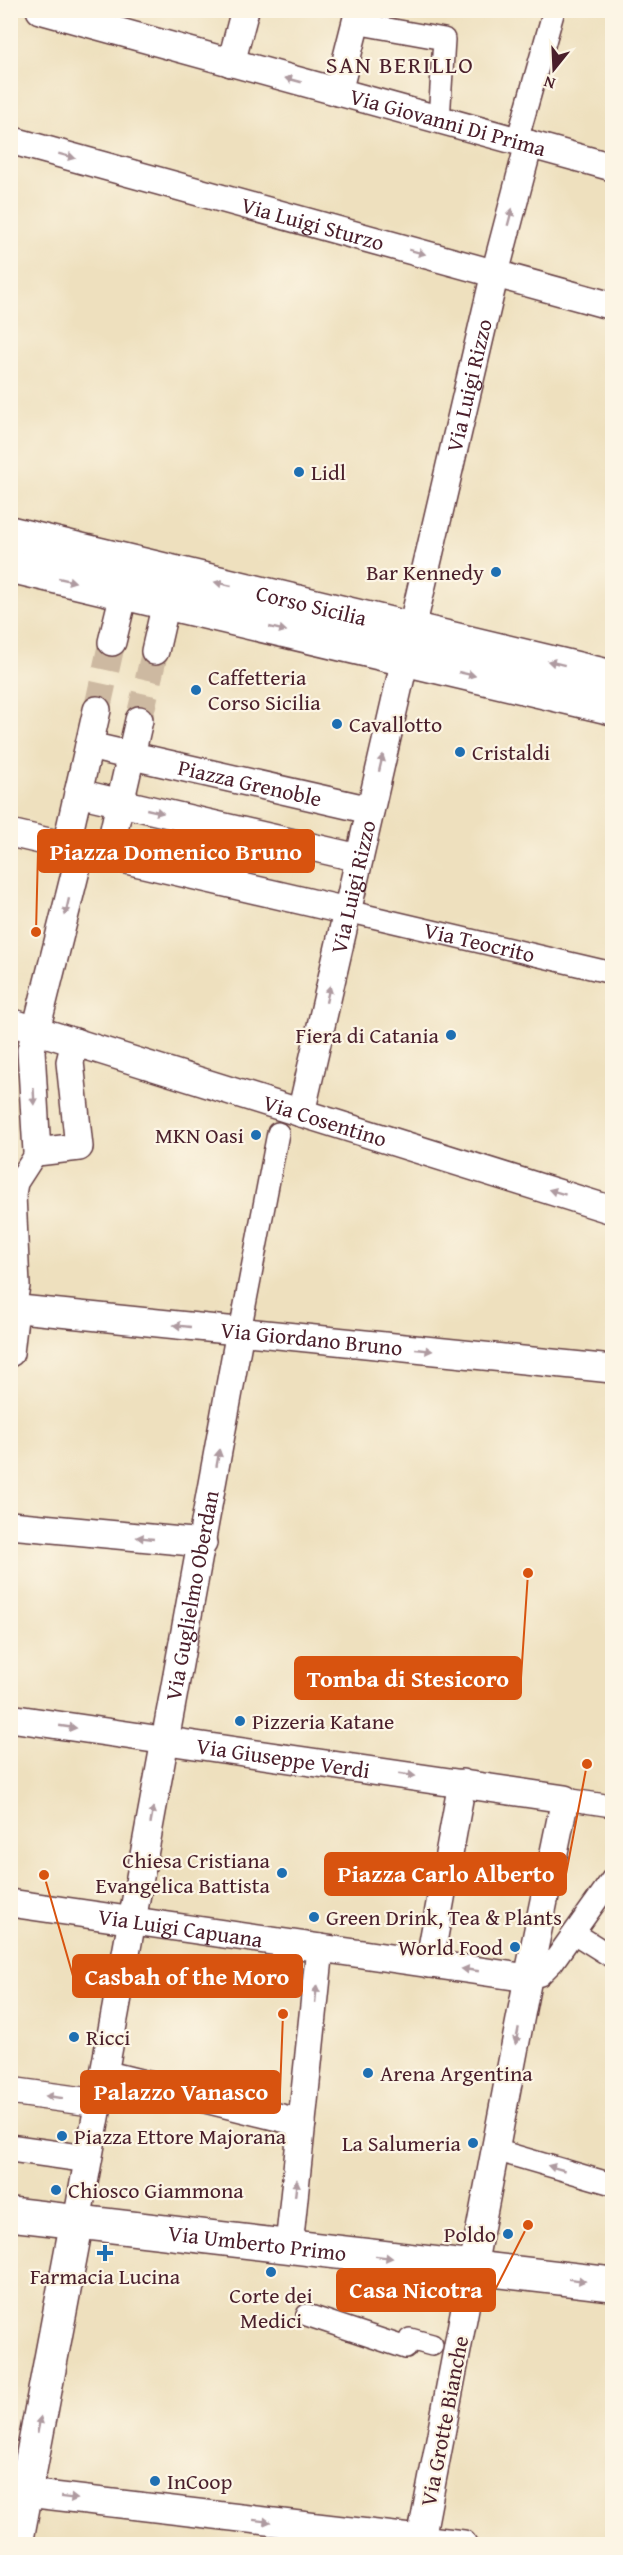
<svg xmlns="http://www.w3.org/2000/svg" width="623" height="2555" font-family="'Gentium Book Plus',serif">
	<rect width="100%" height="100%" fill="#fcf5e5"/>
	<filter id="ink" filterUnits="userSpaceOnUse"><feTurbulence type="fractalNoise" baseFrequency=".0167" numOctaves="2"/><feDisplacementMap in="SourceGraphic" scale="12" xChannelSelector="R" yChannelSelector="G"/><feConvolveMatrix kernelMatrix="1 2 1 2 8 2 1 2 1" color-interpolation-filters="sRGB"/></filter>
	<filter id="wash" filterUnits="userSpaceOnUse"><feTurbulence type="fractalNoise" baseFrequency=".008" numOctaves="4" result="noise"/><feDisplacementMap in="SourceGraphic" scale="24" xChannelSelector="R" yChannelSelector="G"/><feGaussianBlur stdDeviation="1.35" result="paint"/><feColorMatrix in="noise" values="0 0 0 0 0 0 0 0 0 0 0 0 0 0 0 0 0 1.4 0 .05"/><feComposite in="paint" operator="in"/></filter>
	<g filter="url(#wash)">
		<rect width="100%" height="100%" fill="#eee0be"/>
	</g>
	<g filter="url(#ink)">
		<g fill="none" stroke-linecap="round" stroke-linejoin="round">
			<path stroke="#cdb9a1" stroke-width="27" stroke-dasharray="27 14" stroke-linecap="butt" d="M97,710l15,-68
				M139,720l16,-69"/>
			<g stroke="#633c41" stroke-width="24">
				<g id="pedestrian">
					<path d="M355,23l89,16 -5,81"/>
					<path d="M517,141l37,-131"/>
					<path id="s1" d="M347,911l265,62"/>
					<path d="M15,1309l4,-23 -4,-92 2,-11 20,-31"/>
					<path d="M240,1331l38,-198"/>
					<path d="M565,1799l47,7"/>
					<path d="M574,1933l38,24"/>
					<path d="M528,1978l12,-3 13,-13 59,-83"/>
					<path d="M495,2150l117,34"/>
					<path d="M307,2315l99,33 4,-9 22,6"/>
				</g>
			</g>
			<g stroke="#633c41" stroke-width="30">
				<g id="minor">
					<path id="s2" d="M40,10l572,157"/>
					<path d="M231,63l14,-53"/>
					<path d="M338,92l21,-82"/>
					<path id="s3" d="M10,140l602,166"/>
					<path id="s4" d="M412,628l83,-355 34,-129"/>
					<path d="M112,642l12,-49"/>
					<path d="M155,651l11,-48"/>
					<path id="s5" d="M89,746l281,64"/>
					<path d="M78,793l281,65"/>
					<path d="M10,833l337,78"/>
					<path d="M66,846l31,-136"/>
					<path d="M108,856l31,-136"/>
					<path id="s6" d="M10,1022l602,188"/>
					<path d="M75,1042l-5,20 9,85 -42,5 -6,-102 50,-200"/>
					<path id="s7" d="M301,1113l104,-454"/>
					<path id="s8" d="M10,1308l602,61"/>
					<path d="M10,1353l5,-44"/>
					<path d="M10,1525l193,18"/>
					<path id="s9" d="M10,1718l555,81 -37,179 -108,566"/>
					<path id="s10" d="M10,1903l518,75"/>
					<path d="M429,1964l33,-181"/>
					<path d="M104,2074l198,49"/>
					<path d="M10,2091l88,12"/>
					<path d="M10,2148l78,11"/>
					<path id="s11" d="M77,2221l163,-890"/>
					<path d="M289,2246l31,-298"/>
					<path d="M10,2491l453,53"/>
				</g>
			</g>
			<g stroke="#633c41" stroke-width="36">
				<path id="tertiary" d="M16,2544l61,-323"/>
			</g>
			<g stroke="#633c41" stroke-width="36">
				<g id="primary">
					<path id="s12" d="M10,533l602,144"/>
					<path d="M10,566l602,142"/>
					<path id="s13" d="M10,2214l602,70"/>
				</g>
			</g>
			<use href="#pedestrian" stroke="#fff" stroke-width="21"/>
			<use href="#minor" stroke="#fff" stroke-width="27"/>
			<use href="#tertiary" stroke="#fff" stroke-width="33"/>
			<use href="#primary" stroke="#fff" stroke-width="33"/>
		</g>
		<defs><path id="oneway-solid" d="M-6-.8H1V-3.2L6.5 0L1 3.2V.8H-6Z" transform="scale(1.5)"/></defs>
		<g fill="#ae9aa0">
			<use href="#oneway-solid" transform="translate(293 80) rotate(-165)"/>
			<use href="#oneway-solid" transform="translate(67 156) rotate(15)"/>
			<use href="#oneway-solid" transform="translate(510 217) rotate(-75)"/>
			<use href="#oneway-solid" transform="translate(417 252) rotate(15)"/>
			<use href="#oneway-solid" transform="translate(67 580) rotate(13)"/>
			<use href="#oneway-solid" transform="translate(223 584) rotate(-167)"/>
			<use href="#oneway-solid" transform="translate(278 629) rotate(13)"/>
			<use href="#oneway-solid" transform="translate(556 663) rotate(-166)"/>
			<use href="#oneway-solid" transform="translate(467 674) rotate(13)"/>
			<use href="#oneway-solid" transform="translate(381 763) rotate(-77)"/>
			<use href="#oneway-solid" transform="translate(155 811) rotate(13)"/>
			<use href="#oneway-solid" transform="translate(67 907) rotate(103)"/>
			<use href="#oneway-solid" transform="translate(328 994) rotate(-77)"/>
			<use href="#oneway-solid" transform="translate(34 1097) rotate(87)"/>
			<use href="#oneway-solid" transform="translate(557 1192) rotate(-163)"/>
			<use href="#oneway-solid" transform="translate(182 1326) rotate(-174)"/>
			<use href="#oneway-solid" transform="translate(424 1350) rotate(6)"/>
			<use href="#oneway-solid" transform="translate(218 1458) rotate(-80)"/>
			<use href="#oneway-solid" transform="translate(145 1538) rotate(-174)"/>
			<use href="#oneway-solid" transform="translate(68 1727) rotate(8)"/>
			<use href="#oneway-solid" transform="translate(407 1775) rotate(8)"/>
			<use href="#oneway-solid" transform="translate(152 1815) rotate(-80)"/>
			<use href="#oneway-solid" transform="translate(470 1970) rotate(-172)"/>
			<use href="#oneway-solid" transform="translate(316 1994) rotate(-84)"/>
			<use href="#oneway-solid" transform="translate(517 2036) rotate(101)"/>
			<use href="#oneway-solid" transform="translate(54 2097) rotate(-172)"/>
			<use href="#oneway-solid" transform="translate(556 2168) rotate(-164)"/>
			<use href="#oneway-solid" transform="translate(296 2188) rotate(-84)"/>
			<use href="#oneway-solid" transform="translate(384 2257) rotate(7)"/>
			<use href="#oneway-solid" transform="translate(577 2280) rotate(7)"/>
			<use href="#oneway-solid" transform="translate(39 2425) rotate(-79)"/>
			<use href="#oneway-solid" transform="translate(69 2498) rotate(7)"/>
			<use href="#oneway-solid" transform="translate(262 2521) rotate(7)"/>
		</g>
	</g>
	<g fill="#1f6fb2" stroke="#fcf5e5" stroke-width="2">
		<circle cx="299" cy="472" r="6"/>
		<circle cx="496" cy="572" r="6"/>
		<circle cx="196" cy="690" r="6"/>
		<circle cx="337" cy="724" r="6"/>
		<circle cx="460" cy="752" r="6"/>
		<circle cx="451" cy="1035" r="6"/>
		<circle cx="256" cy="1135" r="6"/>
		<circle cx="240" cy="1721" r="6"/>
		<circle cx="282" cy="1873" r="6"/>
		<circle cx="314" cy="1917" r="6"/>
		<circle cx="515" cy="1947" r="6"/>
		<circle cx="74" cy="2037" r="6"/>
		<circle cx="368" cy="2073" r="6"/>
		<circle cx="62" cy="2136" r="6"/>
		<circle cx="473" cy="2143" r="6"/>
		<circle cx="56" cy="2190" r="6"/>
		<circle cx="508" cy="2234" r="6"/>
		<path d="M102 2244h6v6h6v6h-6v6h-6v-6h-6v-6h6z"/>
		<circle cx="271" cy="2272" r="6"/>
		<circle cx="155" cy="2481" r="6"/>
	</g>
	<g text-anchor="middle" dominant-baseline="central" stroke-width="4.5" stroke-linejoin="round" paint-order="stroke">
		<g font-size="22" fill="#4a1f2b" stroke="#fcf5e5">
			<text stroke="none"><textPath href="#s2" startOffset="423">Via Giovanni Di Prima</textPath></text>
			<text stroke="none"><textPath href="#s3" startOffset="314">Via Luigi Sturzo</textPath></text>
			<text stroke="none"><textPath href="#s4" startOffset="249">Via Luigi Rizzo</textPath></text>
			<text stroke="none"><textPath href="#s12" startOffset="310">Corso Sicilia</textPath></text>
			<text stroke="none"><textPath href="#s5" startOffset="165">Piazza Grenoble</textPath></text>
			<text stroke="none"><textPath href="#s7" startOffset="232">Via Luigi Rizzo</textPath></text>
			<text stroke="none"><textPath href="#s1" startOffset="136">Via Teocrito</textPath></text>
			<text stroke="none"><textPath href="#s6" startOffset="330">Via Cosentino</textPath></text>
			<text stroke="none"><textPath href="#s8" startOffset="303">Via Giordano Bruno</textPath></text>
			<text stroke="none"><textPath href="#s11" startOffset="636">Via Guglielmo Oberdan</textPath></text>
			<text stroke="none"><textPath href="#s9" startOffset="276">Via Giuseppe Verdi</textPath></text>
			<text stroke="none"><textPath href="#s10" startOffset="172">Via Luigi Capuana</textPath></text>
			<text stroke="none"><textPath href="#s13" startOffset="249">Via Umberto Primo</textPath></text>
			<text transform="translate(444 2421) rotate(-79)">Via Grotte Bianche</text>
		</g>
		<g font-size="22" fill="#4a1f2b" stroke="#fcf5e5" text-anchor="start">
			<text x="311" y="472">Lidl</text>
			<text x="484" y="572" text-anchor="end">Bar Kennedy</text>
			<text x="208" y="677">Caffetteria<tspan x="208" dy="25">Corso Sicilia</tspan></text>
			<text x="349" y="724">Cavallotto</text>
			<text x="472" y="752">Cristaldi</text>
			<text x="439" y="1035" text-anchor="end">Fiera di Catania</text>
			<text x="244" y="1135" text-anchor="end">MKN Oasi</text>
			<text x="252" y="1721">Pizzeria Katane</text>
			<text x="270" y="1860" text-anchor="end">Chiesa Cristiana<tspan x="270" dy="25">Evangelica Battista</tspan></text>
			<text x="326" y="1917">Green Drink, Tea &amp; Plants</text>
			<text x="503" y="1947" text-anchor="end">World Food</text>
			<text x="86" y="2037">Ricci</text>
			<text x="380" y="2073">Arena Argentina</text>
			<text x="74" y="2136">Piazza Ettore Majorana</text>
			<text x="461" y="2143" text-anchor="end">La Salumeria</text>
			<text x="68" y="2190">Chiosco Giammona</text>
			<text x="496" y="2234" text-anchor="end">Poldo</text>
			<text x="105" y="2276" text-anchor="middle">Farmacia Lucina</text>
			<text x="271" y="2295" text-anchor="middle">Corte dei<tspan x="271" dy="25">Medici</tspan></text>
			<text x="167" y="2481">InCoop</text>
		</g>
		<g font-size="24" letter-spacing="1.5" fill="#4a1f2b" stroke="#fcf5e5">
			<text x="400" y="64">SAN BERILLO</text>
		</g>
	</g>
	<path fill="none" stroke="#d8530f" stroke-width="2" d="M36 932L38 851M528 1573L521 1678M587 1764L566 1874M44 1875L73 1976M283 2014L280 2092M528 2225L495 2290"/>
	<g fill="#d8530f" stroke="#fcf5e5" stroke-width="2">
		<circle cx="36" cy="932" r="6"/>
		<circle cx="528" cy="1573" r="6"/>
		<circle cx="587" cy="1764" r="6"/>
		<circle cx="44" cy="1875" r="6"/>
		<circle cx="283" cy="2014" r="6"/>
		<circle cx="528" cy="2225" r="6"/>
	</g>
	<g fill="#d8530f" stroke="#d8530f" stroke-width="2">
		<rect x="38" y="830" width="276" height="42" rx="6"/>
		<rect x="295" y="1657" width="226" height="42" rx="6"/>
		<rect x="325" y="1853" width="241" height="42" rx="6"/>
		<rect x="73" y="1955" width="229" height="42" rx="6"/>
		<rect x="81" y="2071" width="199" height="42" rx="6"/>
		<rect x="337" y="2269" width="158" height="42" rx="6"/>
	</g>
	<g font-size="24" text-anchor="middle" font-weight="bold" fill="#fff">
		<text x="176" y="860">Piazza Domenico Bruno</text>
		<text x="408" y="1687">Tomba di Stesicoro</text>
		<text x="446" y="1882">Piazza Carlo Alberto</text>
		<text x="187" y="1985">Casbah of the Moro</text>
		<text x="181" y="2100">Palazzo Vanasco</text>
		<text x="416" y="2298">Casa Nicotra</text>
	</g>
	<rect width="623" height="2555" fill="none" stroke="#fcf5e5" stroke-width="36"/>
	<g transform="translate(554 69) rotate(198)" stroke="#fcf5e5" stroke-width="4.5" paint-order="stroke">
	<path d="M0-4.5L10 22L0 15L-10 22Z" fill="#4a1f2b"/>
	<text y="-9" font-size="16" font-weight="bold" text-anchor="middle" fill="#4a1f2b">N</text>
	</g>
</svg>
